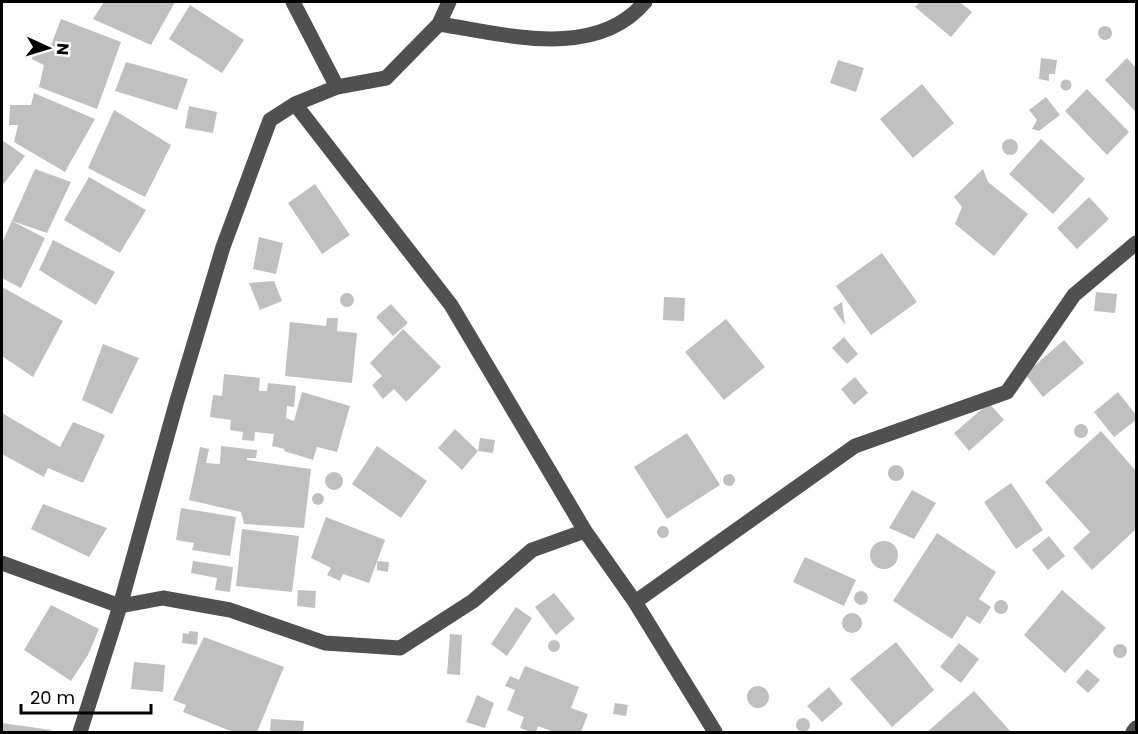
<svg xmlns="http://www.w3.org/2000/svg" width="1138" height="734" font-family="Poppins,sans-serif">
	<rect width="100%" height="100%" fill="#fff"/>
	<path fill="#c0c0c0" d="M104,2h71l-24,43 -58,-26z
		M920,2h40l12,10 -21,25 -36,-30z
		M190,5l54,35 -22,33 -53,-34z
		M61,19l60,23 -24,67 -58,-22 5,-22 -12,-6 3,-20 15,9z
		M1098 33a7 7 0 1 1 14 0a7 7 0 1 1-14 0Z
		M1041,58l16,2 -2,14h-6v7l-10,-2z
		M1127,58l9,10v44l-31,-32z
		M838,60l26,8 -8,24 -26,-9z
		M126,62l62,17 -11,31 -62,-19z
		M1060.5 85a5.5 5.5 0 1 1 11 0a5.5 5.5 0 1 1-11 0Z
		M922,84l32,39 -41,35 -33,-39z
		M1087,89l42,43 -22,23 -42,-44z
		M34,93l61,26 -30,53 -51,-30 4,-17h-9l1,-20h21z
		M1046,97l14,18 -21,16 -7,-2 5,-9 -8,-10z
		M189,106l28,6 -4,21 -28,-5z
		M114,110l57,35 -26,52 -57,-29z
		M1041,139l44,40 -32,35 -44,-40z
		M1002 147a8 8 0 1 1 16 0a8 8 0 1 1-16 0Z
		M2,140l23,16 -23,30z
		M35,169l36,13 -24,51 -35,-12 33,17 -24,50 -19,-10v-35z
		M983,169l5,13 40,32 -34,42 -39,-32 7,-17 -8,-10z
		M89,177l57,33 -26,43 -56,-33z
		M315,184l35,51 -28,19 -34,-51z
		M1089,197l20,22 -32,30 -20,-21z
		M259,237l24,6 -7,31 -23,-5z
		M53,240l62,32 -19,33 -57,-35z
		M882,253l35,49 -46,33 -35,-49z
		M274,281l8,20 -22,9 -11,-27z
		M2,287l61,34 -30,56 -31,-21z
		M1096,292l21,2 -2,19 -21,-2z
		M340 300a7 7 0 1 1 14 0a7 7 0 1 1-14 0Z
		M664,297l21,1 -1,23 -21,-1z
		M842,302l3,23 -12,-17z
		M391,304l17,19 -15,13 -17,-19z
		M327,318h11l-1,13 20,2 -5,50 -67,-7 5,-54 36,4z
		M726,319l39,48 -41,33 -39,-48z
		M403,329l38,38 -35,35 -12,-13 -11,10 -11,-14 10,-9 -12,-13z
		M844,337l14,17 -11,10 -15,-16z
		M1064,340l20,23 -41,34 -18,-23z
		M103,344l36,14 -27,56 -30,-14z
		M224,374l36,4 -1,13h8l1,-8 28,3 -2,21 -7,-1 -1,12 8,3 8,-29 48,14 -13,46 -20,-5 -4,13 -29,-9 1,-2 -13,-3 2,-12 -19,-2 -1,9 -12,-1 1,-8 -13,-2 1,-10 -21,-3 3,-22 9,1z
		M855,377l13,16 -14,12 -13,-16z
		M1118,392l18,23v5l-22,17 -20,-25z
		M989,403l15,17 -35,31 -15,-18z
		M2,413l58,34 13,-25 32,13 -22,48 -35,-15 -4,9 -42,-23z
		M1074 431a7 7 0 1 1 14 0a7 7 0 1 1-14 0Z
		M455,429l23,22 -16,19 -24,-22z
		M1101,431l35,40v58l-44,41 -19,-22 17,-16 -45,-50z
		M687,433l33,52 -53,34 -33,-52z
		M480,438l15,2 -2,13 -15,-2z
		M221,446l36,4 -1,8h-9v2l64,9 -7,59 -60,-4 -3,-12 -52,-12 11,-53 9,2 -3,14 14,1z
		M377,446l50,35 -26,37 -49,-34z
		M888 473a8 8 0 1 1 16 0a8 8 0 1 1-16 0Z
		M325 481a9 9 0 1 1 18 0a9 9 0 1 1-18 0Z
		M723 480a6 6 0 1 1 12 0a6 6 0 1 1-12 0Z
		M1011,483l32,47 -27,19 -32,-47z
		M912,490l24,13 -22,36 -25,-11z
		M312 499a6 6 0 1 1 12 0a6 6 0 1 1-12 0Z
		M43,504l64,24 -18,29 -58,-28z
		M181,508l55,9 -6,39 -38,-6 2,-7 -18,-3z
		M326,517l59,23 -16,43 -26,-9 -3,7 -13,-6 4,-7 -20,-10z
		M657 532a6 6 0 1 1 12 0a6 6 0 1 1-12 0Z
		M242,529l57,7 -7,56 -56,-6z
		M937,533l59,39 -17,27 12,8 -11,17 -13,-8 -15,23 -59,-38z
		M1049,536l16,20 -17,14 -16,-20z
		M870 555a14 14 0 1 1 28 0a14 14 0 1 1-28 0Z
		M805,557l51,23 -12,26 -51,-24z
		M193,561l40,6 -3,25 -15,-2 2,-12 -26,-5z
		M377,561l12,1 -1,10 -11,-2z
		M298,590l18,1 -1,17 -18,-2z
		M1062,590l44,38 -41,45 -41,-38z
		M854 598a7 7 0 1 1 14 0a7 7 0 1 1-14 0Z
		M554,593l21,26 -19,16 -21,-28z
		M994 607a7 7 0 1 1 14 0a7 7 0 1 1-14 0Z
		M51,605l48,24 -11,26 -17,26 -47,-31z
		M516,607l16,11 -25,38 -16,-12z
		M842 623a10 10 0 1 1 20 0a10 10 0 1 1-20 0Z
		M189,631l9,1 -1,13 -15,-2 1,-10 6,1z
		M450,634l12,1 -2,40 -13,-1z
		M204,637l80,30 -27,65h-24l-50,-20 3,-7 -13,-5z
		M548 646a6 6 0 1 1 12 0a6 6 0 1 1-12 0Z
		M896,642l38,48 -42,37 -42,-48z
		M959,643l20,16 -18,24 -21,-16z
		M1113 651a7 7 0 1 1 14 0a7 7 0 1 1-14 0Z
		M134,662l31,3 -2,27 -32,-3z
		M525,666l54,21 -8,21 17,6 -7,18h-27l-16,-6 -2,6h-5l-11,-4 4,-11 -17,-7 8,-20 -10,-4 5,-10 9,4z
		M1087,669l13,11 -12,13 -12,-11z
		M747 697a11 11 0 1 1 22 0a11 11 0 1 1-22 0Z
		M829,687l14,17 -21,18 -15,-16z
		M974,691l37,41h-84z
		M477,695l17,8 -9,25 -19,-6z
		M615,703l13,2 -2,11 -13,-2z
		M796 725a7 7 0 1 1 14 0a7 7 0 1 1-14 0Z
		M271,719l33,2 -1,11h-33z
		M2,723l49,7v2h-49z"/>
	<g fill="none" stroke-linecap="round" stroke-linejoin="round">
		<path stroke="#505050" stroke-width="15" d="M293,2l44,85
			M439,24c66,10 156,37 206,-22
			M295,104l156,201 134,226 50,71 80,130
			M2,563l118,43 43,-8 67,12 95,33 75,5 73,-47 59,-51 53,-19
			M635,602l220,-156 152,-54 67,-97 62,-52
			M80,732l40,-126 56,-202 47,-157 47,-127 25,-16 42,-17 49,-9 53,-54 10,-22
			M1133,732l3,-4"/>
	</g>
	<rect width="1138" height="734" fill="none" stroke="#000000" stroke-width="6"/>
	<g transform="translate(48 48) rotate(94)" stroke="#ffffff" stroke-width="4.5" paint-order="stroke">
	<path d="M0-4.5L10 22L0 15L-10 22Z" fill="#000000"/>
	<text y="-9" font-size="16" font-weight="bold" text-anchor="middle" fill="#000000">N</text>
	</g>
	<path d="M21 704v9h130v-9" fill="none" stroke="#000000" stroke-width="3"/>
	<text x="30" y="704" font-size="18" fill="#000000" stroke="#ffffff" stroke-width="4.5" paint-order="stroke">20 m</text>
</svg>
